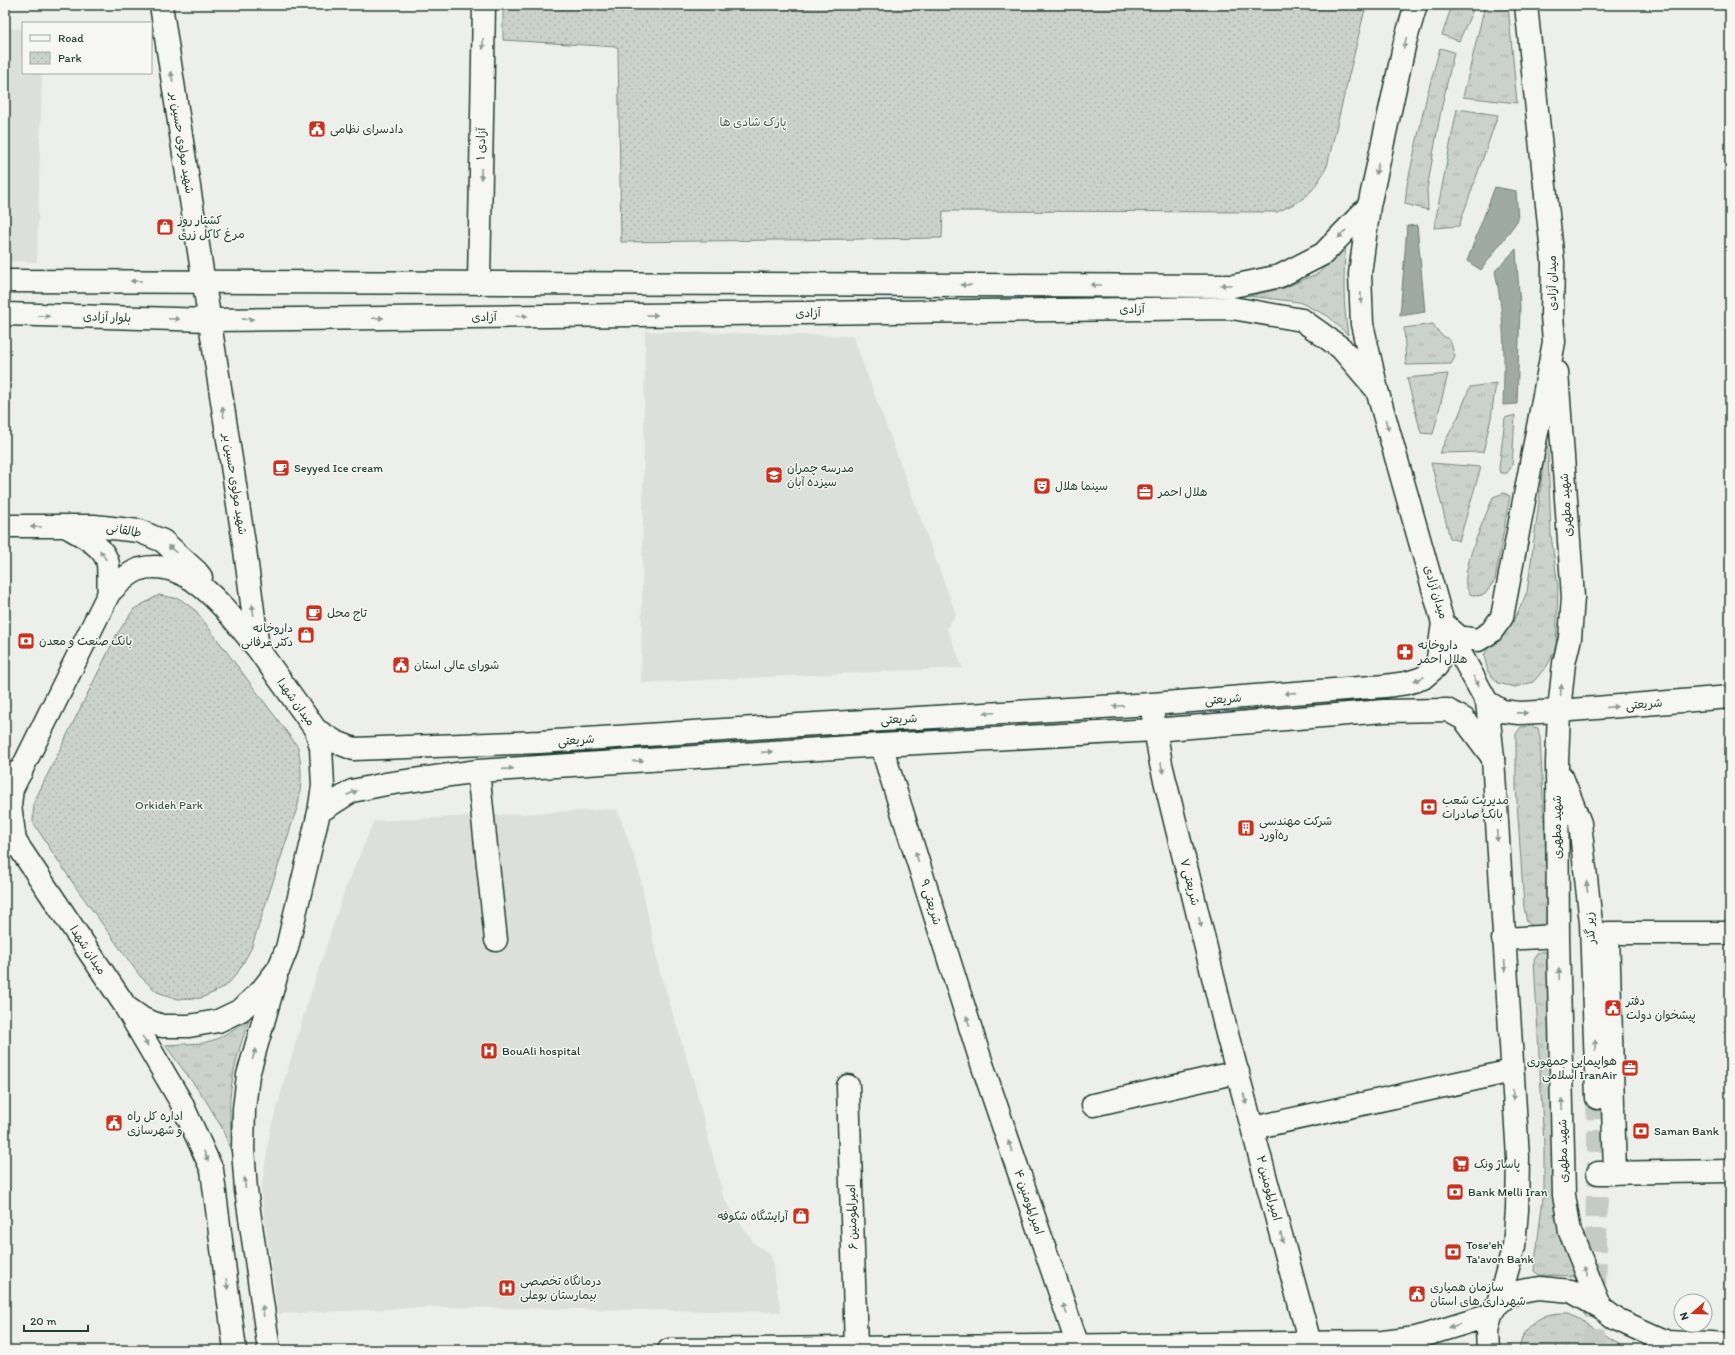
<svg xmlns="http://www.w3.org/2000/svg" width="1735" height="1355" font-family="Itim,'Playpen Sans Arabic',sans-serif">
	<defs>
		<pattern id="grass-tufts" width="24" height="20" patternUnits="userSpaceOnUse"><rect width="24" height="20" fill="#cbd2cc"/><path d="M3 7l-1-3M5 7V3M7 7l1-3M15 17l-1-3M17 17v-4M19 17l1-3" fill="none" stroke="#aeb5b0"/></pattern>
		<pattern id="park-dots" width="8" height="8" patternUnits="userSpaceOnUse"><rect width="8" height="8" fill="#cbd2cc"/><path d="M2 2h.1M6 6h.1" fill="none" stroke="#aeb5b0" stroke-width="1.8" stroke-linecap="round"/></pattern>
	</defs>
	<rect width="100%" height="100%" fill="#edefea"/>
	<filter id="ink" filterUnits="userSpaceOnUse"><feTurbulence type="fractalNoise" baseFrequency=".025" numOctaves="2"/><feDisplacementMap in="SourceGraphic" scale="8" xChannelSelector="R" yChannelSelector="G"/><feConvolveMatrix kernelMatrix="1 2 1 2 8 2 1 2 1" color-interpolation-filters="sRGB"/></filter>
	<g filter="url(#ink)">
		<path fill="#dce0db" d="M5,28l18,1v44h19l-5,189 -32,-1z
			M645,331l208,5 103,278 -9,14 16,40 -322,15z
			M617,809l21,58 21,102 35,113 30,117 30,44 17,12 10,57 -344,-5 -159,7 -17,-123 9,-60 32,-111 43,-131 29,-68z"/>
		<path fill="url(#grass-tufts)" stroke="#758880" d="M1452,5h23l-16,36 -17,-6z
			M1485,5h23l9,98 -54,-6z
			M1440,48l14,4 -13,58 -14,79 1,21 -23,-6 2,-19 20,-90z
			M1457,109l41,6 -39,111 -25,2z
			M1346,244c-3,31 -3,60 2,91l-20,-19 -29,-14 -50,-6 35,-8 35,-15z
			M1433,324l7,10 10,6 5,17 -4,7 -45,1 -2,-37z
			M1448,374l-15,60 -12,-1 -14,-55z
			M1496,383l-5,35 -8,34 -44,1 19,-36 12,-30z
			M1515,415l-3,51 -5,7h-7l-1,-4 6,-51z
			M1547,428l4,107 7,52 -2,61 -9,18 -14,16 -18,5 -17,-4 -10,-11 -4,-17 7,-12 16,-13 10,-16 10,-22 12,-90z
			M1431,463l50,4 -22,74 -9,-3z
			M1504,493l6,3 -15,84 -10,14 -7,2 -8,-2c-1,-3 -4,-6 -4,-9 -3,-21 19,-67 27,-88z
			M1530,726l8,2 2,9 9,181 -5,9 -8,1 -9,-6 -3,-15 -8,-120v-53l5,-7z
			M1543,951l6,3 30,322 -40,-1 -5,-4 10,-82v-43l-10,-186 3,-7z
			M249,1020c-9,25 -17,52 -19,79 -1,19 2,39 3,58l-11,-29 -17,-29 -40,-54 38,-2 14,-4z
			M1569,1313c22,10 39,28 62,37h-112c2,-16 12,-29 28,-35 6,-2 15,-2 22,-2z"/>
		<path fill="url(#park-dots)" stroke="#758880" d="M503,5h863l-39,161c-15,29 -21,33 -50,46l-334,-1 -1,27 -321,4 -3,-195 -115,-7z
			M159,595l21,4 16,12 102,136c4,20 4,38 0,58l-47,144 -13,23 -10,12 -13,8 -14,6 -23,1 -21,-7 -17,-16 -63,-87 -30,-45 -14,-22 1,-20 83,-168 17,-25z"/>
		<path fill="#9faaa4" stroke="#6c7e77" d="M1495,187l21,4 2,29 -37,50 -14,-9z
			M1417,225l8,87 -25,4 7,-90z
			M1516,249l4,58 -3,97 -14,1c2,-48 2,-86 -8,-134z"/>
		<g fill="none" stroke-linecap="round" stroke-linejoin="round">
			<path stroke="#c4cbc6" stroke-width="22" stroke-dasharray="22 11" stroke-linecap="butt" d="M1594,1350l4,-210 -1,-42"/>
			<g stroke="#1f3d34" stroke-width="25">
				<path id="minor" d="M161,5l84,545 13,99 58,81 5,17 2,39 -4,26 -32,136 -8,20 -18,23 -20,19 -23,11 -29,5h-27l-19,-7 -17,-12 -111,-166 -5,-36 2,-16 97,-196c9,-9 19,-20 31,-24 50,-14 91,48 118,80
					M479,283l5,-278
					M5,526h89l45,5 24,10 34,31 4,5
					M67,527c14,8 38,19 41,37 1,10 0,20 1,29
					M1559,711l171,-14
					M1153,716l8,48 66,270 83,309
					M316,730l20,12 18,7 186,-7 259,-17 353,-21 233,-18 22,-3 16,-5 14,-12 6,-43
					M881,745l99,313 98,288
					M478,771l18,169
					M319,812l33,-21 34,-7 92,-13 403,-26 273,-15 230,-19 63,-1 17,9 29,39
					M126,1008l55,94 31,68 23,180
					M848,1086l8,262
					M1093,1105l145,-33
					M1253,1128l259,-57
					M1598,1173l132,-2
					M1615,1173l-7,-240h122
					M269,1350l-23,-160 -3,-41 1,-40 4,-34 28,-98"/>
			</g>
			<g stroke="#1f3d34" stroke-width="25">
				<path id="major" d="M1416,5l-11,37 -36,164 -9,68 2,50 15,66 66,233 16,14 19,3 13,-8 11,-15 52,-275 -2,-27 1,-53 -27,-257
					M5,281l1228,5 47,-10 43,-22 46,-48
					M5,314l204,6 1023,-12 70,12 39,28 36,42
					M1557,372l16,225 -3,41 -6,25 -5,48 -2,52 1,173 6,259 6,37 31,76
					M1446,627l41,75 6,56 25,399 -1,53 -3,36 -16,58
					M1487,702l15,9 17,2 40,-2
					M5,775l16,-3
					M1562,777l18,46 11,100 6,175
					M5,832l10,9
					M1503,939l55,-3
					M1667,1342l63,3
					M669,1350l714,-8 33,-4 75,-23
					M1488,1350l-1,-19 4,-16 7,-11 9,-8 14,-5 19,-3 31,3 30,17 15,11 51,23 9,8"/>
			</g>
			<use href="#minor" stroke="#f6f6f2" stroke-width="22"/>
			<use href="#major" stroke="#f6f6f2" stroke-width="22"/>
		</g>
		<defs><path id="oneway-solid" d="M-6-.8H1V-3.2L6.5 0L1 3.2V.8H-6Z"/></defs>
		<g fill="#8a9a93">
			<use href="#oneway-solid" transform="translate(1405 43) rotate(104)"/>
			<use href="#oneway-solid" transform="translate(483 44) rotate(91)"/>
			<use href="#oneway-solid" transform="translate(172 77) rotate(-99)"/>
			<use href="#oneway-solid" transform="translate(1377 169) rotate(103)"/>
			<use href="#oneway-solid" transform="translate(481 174) rotate(91)"/>
			<use href="#oneway-solid" transform="translate(1342 234) rotate(134)"/>
			<use href="#oneway-solid" transform="translate(136 281) rotate(-180)"/>
			<use href="#oneway-solid" transform="translate(966 285) rotate(-180)"/>
			<use href="#oneway-solid" transform="translate(1096 285) rotate(-180)"/>
			<use href="#oneway-solid" transform="translate(1226 285) rotate(180)"/>
			<use href="#oneway-solid" transform="translate(1361 298) rotate(87)"/>
			<use href="#oneway-solid" transform="translate(652 315) rotate(-1)"/>
			<use href="#oneway-solid" transform="translate(44 316) rotate(2)"/>
			<use href="#oneway-solid" transform="translate(522 316) rotate(-1)"/>
			<use href="#oneway-solid" transform="translate(378 318) rotate(-1)"/>
			<use href="#oneway-solid" transform="translate(174 319) rotate(2)"/>
			<use href="#oneway-solid" transform="translate(248 319) rotate(-1)"/>
			<use href="#oneway-solid" transform="translate(223 412) rotate(-99)"/>
			<use href="#oneway-solid" transform="translate(1387 425) rotate(74)"/>
			<use href="#oneway-solid" transform="translate(36 527) rotate(-180)"/>
			<use href="#oneway-solid" transform="translate(172 549) rotate(-138)"/>
			<use href="#oneway-solid" transform="translate(103 555) rotate(-123)"/>
			<use href="#oneway-solid" transform="translate(253 610) rotate(-97)"/>
			<use href="#oneway-solid" transform="translate(1419 679) rotate(159)"/>
			<use href="#oneway-solid" transform="translate(1476 681) rotate(61)"/>
			<use href="#oneway-solid" transform="translate(1561 690) rotate(-84)"/>
			<use href="#oneway-solid" transform="translate(1290 693) rotate(176)"/>
			<use href="#oneway-solid" transform="translate(1118 706) rotate(177)"/>
			<use href="#oneway-solid" transform="translate(1612 707) rotate(-5)"/>
			<use href="#oneway-solid" transform="translate(989 713) rotate(177)"/>
			<use href="#oneway-solid" transform="translate(1522 713) rotate(1)"/>
			<use href="#oneway-solid" transform="translate(767 752) rotate(-4)"/>
			<use href="#oneway-solid" transform="translate(638 761) rotate(-4)"/>
			<use href="#oneway-solid" transform="translate(1162 768) rotate(77)"/>
			<use href="#oneway-solid" transform="translate(508 769) rotate(-4)"/>
			<use href="#oneway-solid" transform="translate(352 793) rotate(-23)"/>
			<use href="#oneway-solid" transform="translate(1497 836) rotate(87)"/>
			<use href="#oneway-solid" transform="translate(917 857) rotate(-107)"/>
			<use href="#oneway-solid" transform="translate(1587 887) rotate(-96)"/>
			<use href="#oneway-solid" transform="translate(1200 922) rotate(76)"/>
			<use href="#oneway-solid" transform="translate(1505 966) rotate(86)"/>
			<use href="#oneway-solid" transform="translate(1559 974) rotate(-92)"/>
			<use href="#oneway-solid" transform="translate(968 1021) rotate(-107)"/>
			<use href="#oneway-solid" transform="translate(145 1041) rotate(60)"/>
			<use href="#oneway-solid" transform="translate(1595 1045) rotate(-92)"/>
			<use href="#oneway-solid" transform="translate(254 1054) rotate(-74)"/>
			<use href="#oneway-solid" transform="translate(1513 1095) rotate(87)"/>
			<use href="#oneway-solid" transform="translate(1245 1099) rotate(75)"/>
			<use href="#oneway-solid" transform="translate(1562 1104) rotate(-92)"/>
			<use href="#oneway-solid" transform="translate(1010 1146) rotate(-109)"/>
			<use href="#oneway-solid" transform="translate(206 1156) rotate(67)"/>
			<use href="#oneway-solid" transform="translate(245 1183) rotate(-94)"/>
			<use href="#oneway-solid" transform="translate(1282 1238) rotate(75)"/>
			<use href="#oneway-solid" transform="translate(1586 1272) rotate(-112)"/>
			<use href="#oneway-solid" transform="translate(227 1284) rotate(82)"/>
			<use href="#oneway-solid" transform="translate(1065 1309) rotate(-109)"/>
			<use href="#oneway-solid" transform="translate(263 1311) rotate(-98)"/>
			<use href="#oneway-solid" transform="translate(1454 1326) rotate(163)"/>
		</g>
	</g>
	<defs>
		<g id="civic-square" transform="scale(0.9)"><rect x="-9" y="-9" width="18" height="18" rx="4" fill="#c8321e" stroke="#f6f6f2"/><path d="M-.6-6.5H3V-4.5H.6V-3L4-1V1h2V6H-6V1h2V-1L-.6-3ZM-1.2 2.5V6h2.4V2.5Z" fill="#fff"/></g>
		<g id="shop-square" transform="scale(0.9)"><rect x="-9" y="-9" width="18" height="18" rx="4" fill="#c8321e" stroke="#f6f6f2"/><path d="M-5-2.5h2.3a2.7 3.5 0 0 1 5.4 0H5L5.5 6h-11ZM-1.5-2.5h3a1.5 2.3 0 0 0-3 0Z" fill="#fff"/></g>
		<g id="cafe-square" transform="scale(0.9)"><rect x="-9" y="-9" width="18" height="18" rx="4" fill="#c8321e" stroke="#f6f6f2"/><path d="M-5.5-4.5H6V0H3Q3 3.5 0 3.5H-2.5Q-5.5 3.5-5.5 0ZM3-3.2v2h1.7v-2ZM-6 4.5H4V6H-6Z" fill="#fff"/></g>
		<g id="school-square" transform="scale(0.9)"><rect x="-9" y="-9" width="18" height="18" rx="4" fill="#c8321e" stroke="#f6f6f2"/><path d="M0-5L7-2L0 1L-7-2ZM-4 1L0 2.5L4 1V4Q0 6-4 4Z" fill="#fff"/></g>
		<g id="theatre-square" transform="scale(0.9)"><rect x="-9" y="-9" width="18" height="18" rx="4" fill="#c8321e" stroke="#f6f6f2"/><path d="M-5-5.5Q0-4 5-5.5V0Q5 5 0 6Q-5 5-5 0ZM-3.3-2.5H-1v1.5H-3.3ZM1-2.5H3.3v1.5H1ZM-2.8 1Q0 5.5 2.8 1Z" fill="#fff"/></g>
		<g id="office-square" transform="scale(0.9)"><rect x="-9" y="-9" width="18" height="18" rx="4" fill="#c8321e" stroke="#f6f6f2"/><path d="M-6-3h4V-5.5h4V-3h4V5H-6ZM-1-4.5V-3h2v-1.5ZM-6 0V1H6V0Z" fill="#fff"/></g>
		<g id="bank-square" transform="scale(0.9)"><rect x="-9" y="-9" width="18" height="18" rx="4" fill="#c8321e" stroke="#f6f6f2"/><path d="M-6-4H6V4H-6ZM0-2.3a2.3 2.3 0 1 0 0 4.6a2.3 2.3 0 1 0 0-4.6Z" fill="#fff"/></g>
		<g id="pharmacy-square" transform="scale(0.9)"><rect x="-9" y="-9" width="18" height="18" rx="4" fill="#c8321e" stroke="#f6f6f2"/><path d="M-2-6h4v4h4v4h-4v4h-4v-4h-4v-4h4Z" fill="#fff"/></g>
		<g id="building-square" transform="scale(0.9)"><rect x="-9" y="-9" width="18" height="18" rx="4" fill="#c8321e" stroke="#f6f6f2"/><path d="M-4-6H4V6H1V3H-1V6H-4ZM-2.5-4.3h1.7v1.8h-1.7ZM.8-4.3h1.7v1.8H.8ZM-2.5-1h1.7V.8h-1.7ZM.8-1h1.7V.8H.8Z" fill="#fff"/></g>
		<g id="hospital-square" transform="scale(0.9)"><rect x="-9" y="-9" width="18" height="18" rx="4" fill="#c8321e" stroke="#f6f6f2"/><path d="M-5-5h3v3.5h4V-5h3V5h-3V1.5h-4V5h-3Z" fill="#fff"/></g>
		<g id="supermarket-square" transform="scale(0.9)"><rect x="-9" y="-9" width="18" height="18" rx="4" fill="#c8321e" stroke="#f6f6f2"/><path d="M-6-5.5h2.5l.6 2H6L4.5 2H-2.5L-4.4-4H-6ZM-1.5 3.2a1.3 1.3 0 1 0 .1 0ZM3 3.2a1.3 1.3 0 1 0 .1 0Z" fill="#fff"/></g>
	</defs>
	<g fill-rule="evenodd">
		<use href="#civic-square" x="317" y="129"/>
		<use href="#shop-square" x="165" y="227"/>
		<use href="#cafe-square" x="281" y="468"/>
		<use href="#school-square" x="774" y="475"/>
		<use href="#theatre-square" x="1042" y="486"/>
		<use href="#office-square" x="1145" y="492"/>
		<use href="#cafe-square" x="314" y="613"/>
		<use href="#shop-square" x="306" y="635"/>
		<use href="#bank-square" x="26" y="641"/>
		<use href="#pharmacy-square" x="1405" y="652"/>
		<use href="#civic-square" x="401" y="665"/>
		<use href="#bank-square" x="1429" y="807"/>
		<use href="#building-square" x="1246" y="828"/>
		<use href="#civic-square" x="1613" y="1008"/>
		<use href="#hospital-square" x="489" y="1051"/>
		<use href="#office-square" x="1630" y="1068"/>
		<use href="#civic-square" x="114" y="1123"/>
		<use href="#bank-square" x="1641" y="1131"/>
		<use href="#supermarket-square" x="1461" y="1164"/>
		<use href="#bank-square" x="1455" y="1192"/>
		<use href="#shop-square" x="801" y="1216"/>
		<use href="#bank-square" x="1453" y="1252"/>
		<use href="#hospital-square" x="507" y="1288"/>
		<use href="#civic-square" x="1417" y="1294"/>
	</g>
	<g text-anchor="middle" dominant-baseline="central" stroke-width="3" stroke-linejoin="round" paint-order="stroke">
		<g font-size="12" fill="#415b52" stroke="#f6f6f2">
			<text x="753" y="122">پارک شادی ها</text>
			<text x="169" y="805">Orkideh Park</text>
		</g>
		<g font-size="12" fill="#1f3d34" stroke="#f6f6f2" text-anchor="start">
			<text x="330" y="129">دادسرای نظامی</text>
			<text x="178" y="220">کشتار روز<tspan x="178" dy="14">مرغ کاکل زری</tspan></text>
			<text x="294" y="468">Seyyed Ice cream</text>
			<text x="787" y="468">مدرسه چمران<tspan x="787" dy="14">سیزده آبان</tspan></text>
			<text x="1055" y="486">سینما هلال</text>
			<text x="1158" y="492">هلال احمر</text>
			<text x="327" y="613">تاج محل</text>
			<text x="293" y="628" text-anchor="end">داروخانه<tspan x="293" dy="14">دکتر عرفانی</tspan></text>
			<text x="39" y="641">بانک صنعت و معدن</text>
			<text x="1418" y="645">داروخانه<tspan x="1418" dy="14">هلال احمر</tspan></text>
			<text x="414" y="665">شورای عالی استان</text>
			<text x="1442" y="800">مدیریت شعب<tspan x="1442" dy="14">بانک صادرات</tspan></text>
			<text x="1259" y="821">شرکت مهندسی<tspan x="1259" dy="14">ره‌آورد</tspan></text>
			<text x="1626" y="1001">دفتر<tspan x="1626" dy="14">پیشخوان دولت</tspan></text>
			<text x="502" y="1051">BouAli hospital</text>
			<text x="1617" y="1061" text-anchor="end">هواپیمایی جمهوری<tspan x="1617" dy="14">اسلامی IranAir</tspan></text>
			<text x="127" y="1116">اداره کل راه<tspan x="127" dy="14">و شهرسازی</tspan></text>
			<text x="1654" y="1131">Saman Bank</text>
			<text x="1474" y="1164">پاساژ ونک</text>
			<text x="1468" y="1192">Bank Melli Iran</text>
			<text x="788" y="1216" text-anchor="end">آرایشگاه شکوفه</text>
			<text x="1466" y="1245">Tose'eh<tspan x="1466" dy="14">Ta'avon Bank</tspan></text>
			<text x="520" y="1281">درمانگاه تخصصی<tspan x="520" dy="14">بیمارستان بوعلی</tspan></text>
			<text x="1430" y="1287">سازمان همیاری<tspan x="1430" dy="14">شهرداری های استان</tspan></text>
		</g>
		<g font-size="12" fill="#1f3d34" stroke="#f6f6f2">
			<text transform="translate(182 143) rotate(81)">شهید مولوی حسین بر</text>
			<text transform="translate(481 144) rotate(-89)">آزادی ۱</text>
			<text transform="translate(1552 283) rotate(-90)">میدان آزادی</text>
			<text transform="translate(1132 309) rotate(-1)">آزادی</text>
			<text transform="translate(808 313) rotate(-1)">آزادی</text>
			<text transform="translate(107 317) rotate(2)">بلوار آزادی</text>
			<text transform="translate(484 317) rotate(-1)">آزادی</text>
			<text transform="translate(235 484) rotate(81)">شهید مولوی حسین بر</text>
			<text transform="translate(1566 505) rotate(-94)">شهید مطهری</text>
			<text transform="translate(124 530) rotate(10)">طالقانی</text>
			<text transform="translate(1436 592) rotate(73)">میدان آزادی</text>
			<text transform="translate(1223 699) rotate(-4)">شریعتی</text>
			<text transform="translate(296 702) rotate(54)">میدان شهدا</text>
			<text transform="translate(1644 704) rotate(-5)">شریعتی</text>
			<text transform="translate(899 719) rotate(-3)">شریعتی</text>
			<text transform="translate(576 740) rotate(-4)">شریعتی</text>
			<text transform="translate(1557 827) rotate(-90)">شهید مطهری</text>
			<text transform="translate(1190 882) rotate(76)">شریعتی ۷</text>
			<text transform="translate(931 902) rotate(73)">شریعتی ۹</text>
			<text transform="translate(1590 928) rotate(-94)">زیر گذر</text>
			<text transform="translate(88 950) rotate(57)">میدان شهدا</text>
			<text transform="translate(1563 1151) rotate(-91)">شهید مطهری</text>
			<text transform="translate(1269 1188) rotate(75)">امیرالمومنین ۲</text>
			<text transform="translate(1029 1202) rotate(71)">امیرالمومنین ۴</text>
			<text transform="translate(852 1217) rotate(-92)">امیرالمومنین ۶</text>
		</g>
	</g>
	<rect width="1735" height="1355" fill="none" stroke="#f6f6f2" stroke-width="20"/>
	<rect x="10" y="10" width="1715" height="1335" fill="none" stroke="#1f3d34" stroke-width="1.5" filter="url(#ink)"/>
	<rect x="22" y="22" width="130" height="52" fill="#f6f6f2" stroke="#a0aca6"/>
	<rect x="30" y="35" width="20" height="6" fill="#f6f6f2" stroke="#a0aca6"/>
	<text x="58" y="42" font-size="12" fill="#1f3d34">Road</text>
	<rect x="30" y="52" width="20" height="12" fill="url(#park-dots)" stroke="#a0aca6"/>
	<text x="58" y="62" font-size="12" fill="#1f3d34">Park</text>
	<g transform="translate(1693 1313) rotate(250)"><circle r="19" fill="#f6f6f2" stroke="#a0aca6"/>
	<path d="M0-3L7 15L0 10L-7 15Z" fill="#c8321e"/>
	<text y="-6" font-size="11" font-weight="bold" text-anchor="middle" fill="#1f3d34">N</text>
	</g>
	<path d="M24 1325v6h64v-6" fill="none" stroke="#1f3d34" stroke-width="2"/>
	<text x="30" y="1325" font-size="12" fill="#1f3d34" stroke="#f6f6f2" stroke-width="3" paint-order="stroke">20 m</text>
</svg>
